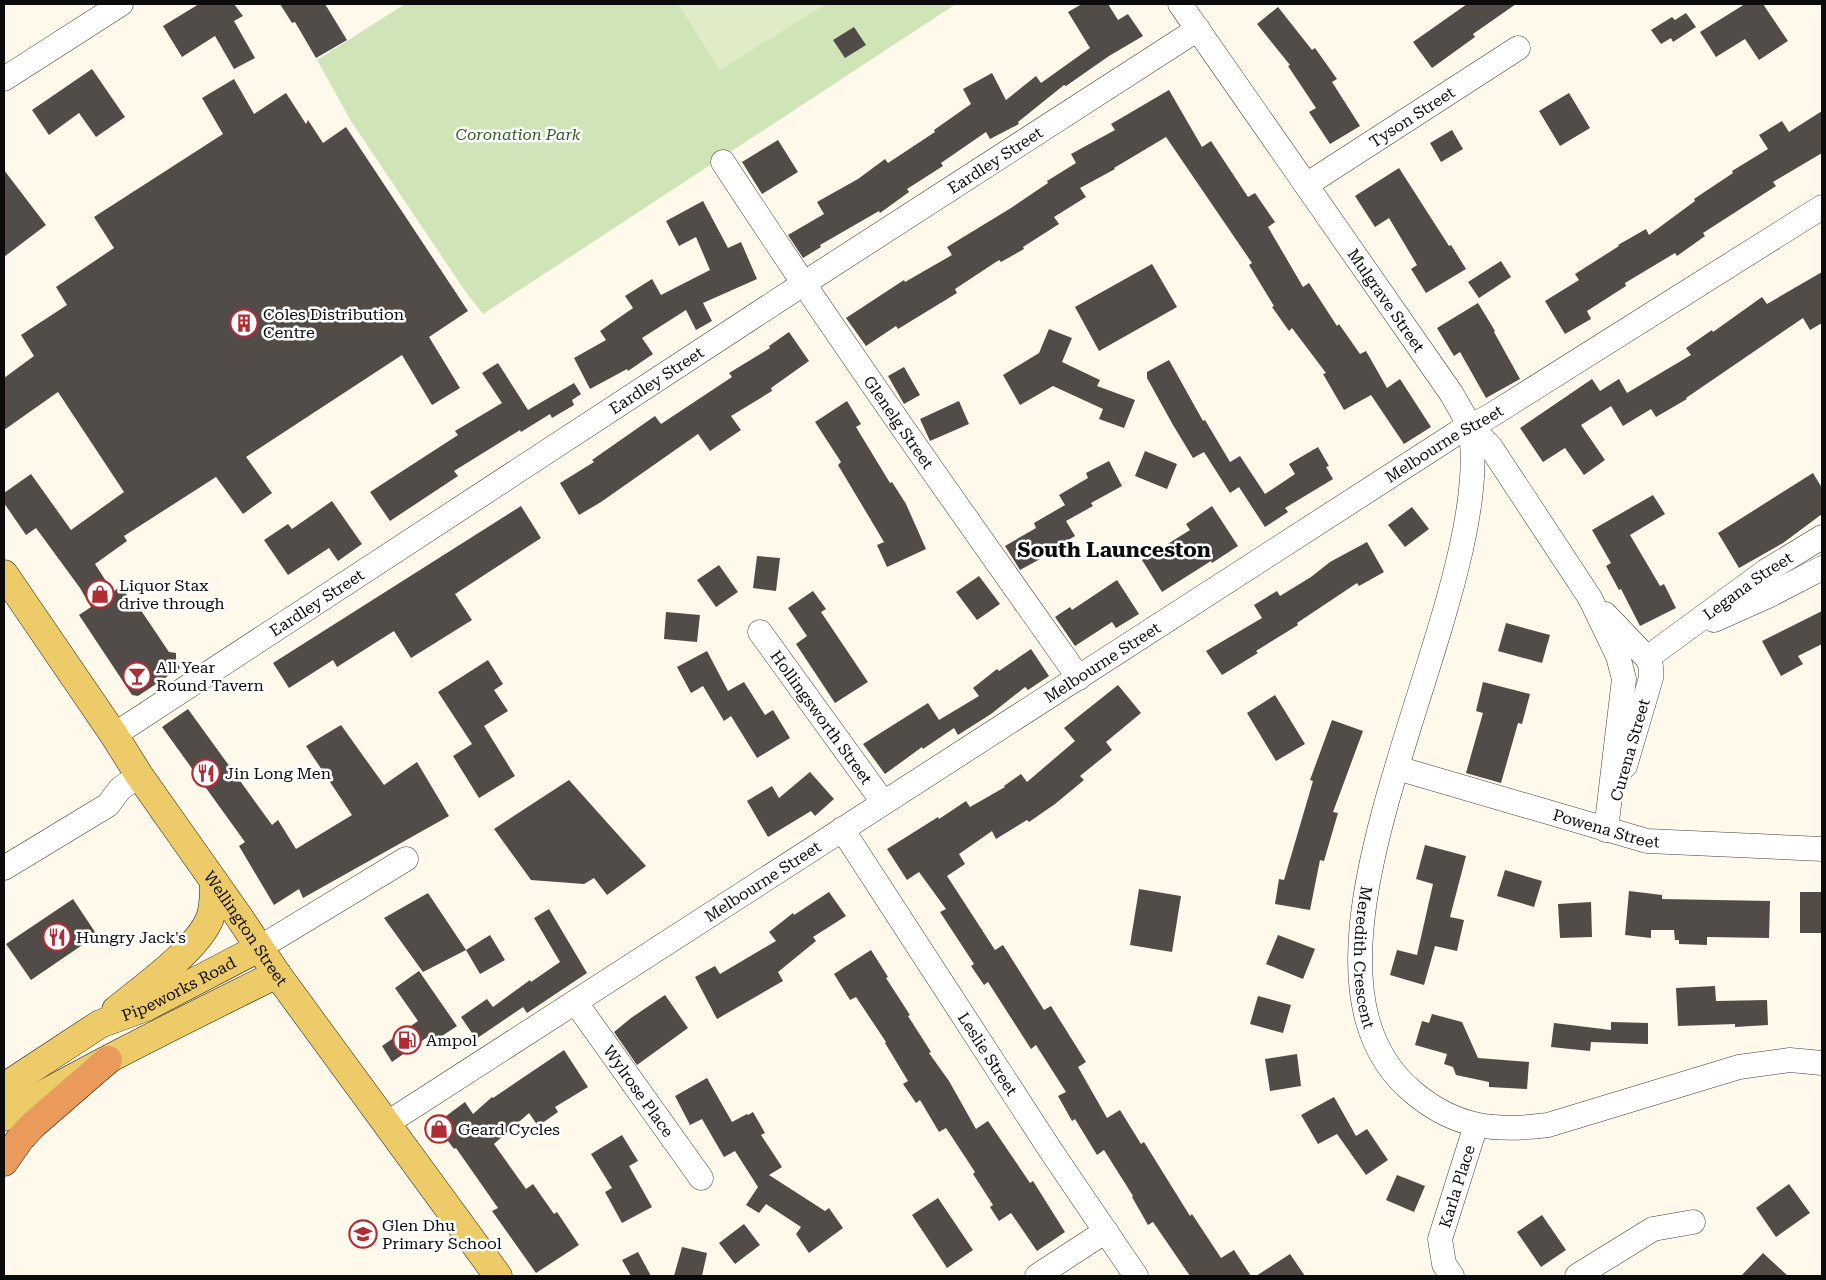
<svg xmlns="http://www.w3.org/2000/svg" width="1826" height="1280" font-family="'Roboto Serif',serif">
	<rect width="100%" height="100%" fill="#fef9ea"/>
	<path fill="#cfe5b7" d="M405,4h551l-473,310 -18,-23 -114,-170 -34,-61z"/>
	<path fill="#e0ecc8" d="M678,4h148l-106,66z"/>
	<path fill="#524c48" d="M199,4h35l9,12 -9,5 21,37 -21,11 -19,-33 -33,21 -19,-31z
		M280,4h45l22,36 -31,18 -21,-36 -3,1z
		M1082,4h26l10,16 10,-6 15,22 -34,20 -43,30 -2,-1 -46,37 1,2 -29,15 -4,-7 -45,31 2,3 -36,23 2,3 -29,21 -1,-2 -59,34 1,2 -18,11 -15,-23 36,-21 -7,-12 41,-23 27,-20 3,4 47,-31 -1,-2 37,-26 -8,-15 29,-16 14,27 30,-24 5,7 49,-35 -22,-36z
		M1467,4h49l-43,30 2,3 -43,31 -19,-26z
		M1745,4h18l25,37 -29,19 -14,-21 -29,18 -16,-25z
		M1278,7l34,43 3,-2 22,31 -5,3 28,44 -30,18 -21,-32 7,-4 -28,-42 2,-1 -33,-41z
		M1686,13l10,14 -23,15 -2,-4 -10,6 -10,-14 21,-13 3,3z
		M854,27l12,18 -21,13 -12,-18z
		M92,69l33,48 -29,20 -17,-24 -30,22 -17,-25z
		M234,79l20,35 32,-21 20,31 2,-4 15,23 23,-16 122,184 -39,26 31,51 -28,17 -30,-50 -156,102 26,36 -29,21 -27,-37 -92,59 3,5 -32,23 18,28 8,-6 12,19 3,-2 33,49 7,1v8l4,7 -42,28 -6,-1 -53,-80 12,-8 -11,-19 -44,-60 -10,7 -22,-32v-10l27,-19 40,56 53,-38 -66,-100 -54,38v-52l30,-22 -13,-21 46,-30 -11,-18 58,-39 -20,-31 129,-83 -21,-36z
		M1169,90l33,57 9,-6 37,56 7,-4 20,29 -7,5 35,60 6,-4 28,43 2,-2 21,30 6,-3 21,37 13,-9 31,48 -27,17 -33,-49 -27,15 -21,-36 3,-1 -34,-45 -3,3 -17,-24 2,-1 -25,-41 3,-2 -86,-126 -52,31 1,1 -35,19 6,9 -32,20 5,7 -36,23 1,2 -23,13 -2,-2 -44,29 2,4 -59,36 -2,-3 -30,20 -20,-28 58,-38 1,2 47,-27 -5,-8 64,-39 37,-25 -1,-2 29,-18 -5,-9 44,-24 -4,-6z
		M1569,93l21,35 -30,18 -21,-35z
		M1822,111v42l-49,29 3,4 -73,47 2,3 -28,20 -2,-3 -50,30 1,3 -39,25 4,8 -26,15 -20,-33 34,-21 -4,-6 44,-28 -1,-1 28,-16 3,6 46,-34 -1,-2 39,-26 -1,-2 36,-22 -9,-14 23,-14 7,11z
		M1452,130l11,19 -22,13 -11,-19z
		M778,140l20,32 -36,22 -20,-32z
		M1399,168l50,78 2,-1 15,24 -40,24 -15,-24 6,-4 -28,-47 -14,9 -20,-31z
		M4,170l42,55 -42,32z
		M703,201l25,47 13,-6 16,37 -54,24 9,18 -16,9 -10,-20 -44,28 11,16 -25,17 -1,-2 -37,20 -16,-31 32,-18 -6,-9 33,-23 -8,-12 27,-17 9,16 49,-25 -14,-33 -17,9 -13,-25z
		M1501,261l10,16 -32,21 -11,-16z
		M1152,264l25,43 -78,44 -24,-44z
		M1822,272v51l-12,7 -7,-12 -117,80 1,1 -31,18 -5,-8 -28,17 -12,-20 -30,19 24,35 -21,15 -19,-27 -22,14 -23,-34 72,-49 8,12 19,-12 8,14 64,-38 -5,-7 26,-18 1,2 49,-35 5,7z
		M1478,303l17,28 -1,1 26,47 -34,19 -26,-46 -6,4 -17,-28z
		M1049,329l23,9 -10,24 38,18 -3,6 38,14 -11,28 -25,-9 4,-10 -50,-23 -33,19 -17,-30 36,-22z
		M789,332l20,29 -38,27 1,3 -41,25 10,14 -31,21 -12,-17 -97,68 -22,13 -19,-32 34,-21 -2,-2 63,-44 6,8 71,-47 -3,-4 41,-25 -1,-2z
		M1169,360l34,61 2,-1 25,42 10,-6 25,38 30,-20 -6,-10 29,-17 11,19 -3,1 7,12 -48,29 3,4 -23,15 -26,-40 -9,6 -26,-41 -11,6 -20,-33 -26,-47v-6z
		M498,363l30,47 46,-27 7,11 -9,6 2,5 -22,13 -2,-4 -29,18 -1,-2 -66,41 4,5 -68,45 -20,-29 88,-57 -3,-4 47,-28 -20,-30z
		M904,367l16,28 -16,9 -16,-28z
		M847,401l14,23 -5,3 34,56 2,-1 14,22 20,45 -39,18 -10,-22 7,-3 -46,-77 3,-3 -26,-40z
		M959,401l10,23 -39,17 -10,-22z
		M1145,451l32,13 -10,25 -32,-13z
		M1109,461l13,25 -31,17 2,3 -27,15 9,15 -34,20 1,2 -22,12 -15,-24 31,-18 -2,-5 31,-18 -6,-10 29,-17 -2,-5z
		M1813,473l9,15v26l-39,29 -44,25 -21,-35z
		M1653,495l12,19 -35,21 30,51 4,-2 12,24 -36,18 -19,-37 -2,1 -13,-24 5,-3 -19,-33z
		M332,501l30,43 -24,17 -9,-13 -41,27 -24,-35 24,-16 4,5z
		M521,506l20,32 -86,56 17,26 -61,38 -17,-27 -57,36 -4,-7 -44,28 -16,-25z
		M1212,506l26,40 -26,17 -1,-2 -49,31 -20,-32 48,-30 -4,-6z
		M1412,507l17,22 -24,18 -17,-22z
		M1367,542l17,30 -25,14 -2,-3 -60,40 1,2 -42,26 2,2 -36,22 -16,-24 56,-33 -8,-13 23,-14 3,5 31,-19 19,-15z
		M757,556l23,2 -4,33 -23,-3z
		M719,565l19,27 -22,15 -19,-27z
		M979,576l21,28 -23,16 -21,-28z
		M1117,580l22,34 -23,14 -4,-6 -37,24 -20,-29 15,-10 2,3z
		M813,591l13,18 -5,3 47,70 -33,21 -39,-59 11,-8 -19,-28z
		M1822,611v33l-24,12 5,8 -22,12 -19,-35z
		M666,612l34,3 -3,27 -33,-3z
		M1506,623l44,12 -8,28 -44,-12z
		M1031,649l18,27 -21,14 -3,-3 -34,27 -33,21 -4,-7 -31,21 -1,-2 -37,27 -22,-30 65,-41 11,17 40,-24 -6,-8 24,-19 2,2z
		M707,651l21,40 16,-9 21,33 8,-5 17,28 -33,20 -26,-42 -7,5 -21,-35 -12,7 -14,-26z
		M488,660l15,24 -9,6 14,21 -24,15 31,50 -36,22 -26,-42 19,-12 -34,-52z
		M1483,682l47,12 -8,30 -4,-1 -17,60 -35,-10 17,-60 -7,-2z
		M1118,685l23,28 -35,29 6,8 -32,26 4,4 -29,24 -26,18 -2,-2 -31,19 -4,-8 -33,23 6,10 -18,12 48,74 8,-5 41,65 7,-4 35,56 -8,5 29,51 13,-8 21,34 3,-2 46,74 2,-2 29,44 13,-8 17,26h-61l-37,-54 -5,3 -16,-28 1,-1 -29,-46 -7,5 -22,-36 -3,2 -14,-25 8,-4 -30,-47 -5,4 -43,-67 -4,3 -13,-19 3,-2 -34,-52 6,-3 -27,-37 -12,8 -20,-31 51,-32 1,2 27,-18 4,6 35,-20 -1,-1 17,-12 6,8 48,-41 -11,-13z
		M1275,695l30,49 -29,17 -29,-48z
		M188,709l84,116 6,-5 18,29 56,-34 -46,-69 35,-21 43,60 33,-23 32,54 -146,82 -4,-9 -25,16 -35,-59 6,-4 -83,-115z
		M1332,720l31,11 -30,81 5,1 -14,48 -4,-1 -10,50 -35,-6 4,-25 5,1 29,-99 -3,-1z
		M810,772l24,27 -19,17 -4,-5 -43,26 -21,-36 25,-15 7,12z
		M569,780l77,86 -39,29 -13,-17 -10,6 -53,-4 -37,-51z
		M1425,845l41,11 -16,61 14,3 -7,31 -22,-5 -11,39 -34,-10 7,-25 20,5 16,-71 -17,-5z
		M1505,870l37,11 -8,26 -37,-11z
		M1139,889l42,7 -9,56 -42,-7z
		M1629,891l33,4v4l108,2 -1,37 -62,-1v8l-28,-1v-4h-4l-1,-10h-23v8l-26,-3z
		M829,892l17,24 -33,21 3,4 -38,31 5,9 -66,38 -22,-42 20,-11 5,8 56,-33 -7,-9 24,-19 1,2z
		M1800,892h22v41h-22z
		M428,893l38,57 -43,22 -39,-54z
		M73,899l24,36 -66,45 -25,-36z
		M1591,902l1,35 -32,1 -2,-34z
		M549,909l38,64 -60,40 -4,-6 -47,32 -15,-22 26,-18 6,8 37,-27 1,2 29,-20 -26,-44z
		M490,935l15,25 -25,14 -14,-24z
		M1278,935l37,14 -12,30 -37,-15z
		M871,950l17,27 -2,1 24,37 -2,1 23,36 -2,1 20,28 27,48 12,-8 42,62 3,-2 32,51 -28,19 -26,-38 -12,8 -9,-14 3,-2 -20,-31 2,-2 -29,-44 -7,4 -19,-32 -4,3 -13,-19 5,-3 -23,-38 1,-1 -30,-45 -6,3 -16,-26z
		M419,971l38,55 -24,16 -4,-6 -37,26 -10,-16 36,-25 -23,-33z
		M1715,986l1,15 51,-1 1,25 -33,2v-3l-57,2 -2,-38z
		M665,995l23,33 -51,37 -23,-33 17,-14z
		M1258,996l33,9 -8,28 -33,-9z
		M1432,1014l30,8 16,36 51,4 -2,27 -38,-2v-5l-33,-7 -3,-8 -9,-3 3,-10 -32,-9 7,-24 7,2z
		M1611,1022l37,1v21l-57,-2 -1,9 -39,-4 3,-24 57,7z
		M564,1050l24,37 -33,20 3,5 -20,14 -9,-13 -35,31 32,45 7,-5 21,30 3,-2 22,33 -43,28 -44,-62 6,-3 -42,-60 -2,1 -9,-12 -10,6 -11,-15 17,-11 1,2 23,-17 8,12 19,-17 1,1z
		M1297,1054l4,32 -31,5 -5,-32z
		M707,1078l25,44 15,-8 1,1 5,-3 12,21 -4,2 21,32 -13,8 56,36 4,-3 14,20 -34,25 -13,-19 5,-7 -35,-23 -7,9 -13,-8 12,-18 -23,-36 -11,6 -22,-38 -12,6 -15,-29z
		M1334,1097l22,39 11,-7 21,31 -22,15 -29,-41 -19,10 -17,-29z
		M622,1135l16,26 -9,5 23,41 -30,16 -17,-31 7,-4 -21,-34z
		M1397,1175l28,11 -11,26 -28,-12z
		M1789,1184l21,29 -34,24 -20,-29z
		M938,1198l35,52 -26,18 -35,-53z
		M1542,1215l24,35 -25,17 -24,-35z
		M744,1224l16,21 -25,19 -16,-21z
		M682,1247l25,6 -5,23h-28z
		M638,1252l13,24h-20l-9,-16z
		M1763,1253l25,23h-47z
		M1290,1254l15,22h-49z"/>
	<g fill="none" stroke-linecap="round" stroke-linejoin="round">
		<g stroke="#3e3e3e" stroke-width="25">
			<g id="minor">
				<path id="s1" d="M1180,4l271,389 19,33 20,20 100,152 28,58 6,23 -18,151"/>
				<path d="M4,79l117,-75"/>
				<path id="s2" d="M723,162c114,175 235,345 356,516"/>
				<path id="s3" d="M1306,185l212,-137"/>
				<path id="s4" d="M1470,426c31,175 -215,537 -56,667 42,35 82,39 134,32l191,-58 51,-7 32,3"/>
				<path d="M1605,614l42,44 4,9v11l-26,88"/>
				<path d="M1714,620l56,-25 52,-27"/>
				<path id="s5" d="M760,632l123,170"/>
				<path id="s6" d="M1647,658l119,-87 56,-34"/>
				<path id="s7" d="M114,735l689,-451 395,-255"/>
				<path id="s8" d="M1397,768l250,73 175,8"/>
				<path id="s9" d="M842,829l209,322 85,125"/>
				<path d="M4,868l104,-63 12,-16 19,-14"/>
				<path d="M259,948l147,-89"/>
				<path id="s10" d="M576,1003l125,175"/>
				<path id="s11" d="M386,1124l1071,-691 33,-17 332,-209"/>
				<path d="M1037,1276l69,-45"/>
				<path id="s12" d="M1452,1276l-8,-12 -4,-25 36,-114"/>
				<path d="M1577,1276l76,-47 40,-7"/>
			</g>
		</g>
		<g stroke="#1c1c1c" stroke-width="29">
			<g id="major">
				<path id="s13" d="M4,574l110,161 25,40 98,139 40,60 221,302"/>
				<path d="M116,1010c27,-22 82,-61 94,-92 4,-11 4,-23 4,-35"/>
				<path id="s14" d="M4,1087l96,-63 46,-17 113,-59"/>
				<path d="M4,1117c88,-52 181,-97 273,-143"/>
			</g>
		</g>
		<g stroke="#1c1c1c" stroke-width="29">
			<path id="highway" d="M4,1162l16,-23 13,-14 75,-65"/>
		</g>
		<use href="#minor" stroke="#fff" stroke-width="24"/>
		<use href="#major" stroke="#eecb69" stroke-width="28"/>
		<use href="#highway" stroke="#ea9a5b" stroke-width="28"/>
	</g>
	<defs>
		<g id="building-ring" transform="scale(1.4375)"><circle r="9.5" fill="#fff" stroke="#af2e36" stroke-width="1.5"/><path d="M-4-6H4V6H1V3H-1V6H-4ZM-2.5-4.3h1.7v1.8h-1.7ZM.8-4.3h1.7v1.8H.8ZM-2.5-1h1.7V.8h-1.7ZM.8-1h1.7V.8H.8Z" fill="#af2e36"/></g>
		<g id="shop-ring" transform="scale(1.4375)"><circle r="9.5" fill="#fff" stroke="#af2e36" stroke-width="1.5"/><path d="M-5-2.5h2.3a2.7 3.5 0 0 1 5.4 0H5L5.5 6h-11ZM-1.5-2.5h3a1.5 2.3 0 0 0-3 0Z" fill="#af2e36"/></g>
		<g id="bar-ring" transform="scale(1.4375)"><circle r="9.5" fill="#fff" stroke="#af2e36" stroke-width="1.5"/><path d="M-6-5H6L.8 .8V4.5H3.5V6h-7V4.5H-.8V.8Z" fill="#af2e36"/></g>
		<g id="restaurant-ring" transform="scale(1.4375)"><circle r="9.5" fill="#fff" stroke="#af2e36" stroke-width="1.5"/><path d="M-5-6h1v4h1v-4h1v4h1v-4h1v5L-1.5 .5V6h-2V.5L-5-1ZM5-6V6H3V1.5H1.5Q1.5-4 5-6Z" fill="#af2e36"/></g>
		<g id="fuel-ring" transform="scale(1.4375)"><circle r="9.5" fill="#fff" stroke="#af2e36" stroke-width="1.5"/><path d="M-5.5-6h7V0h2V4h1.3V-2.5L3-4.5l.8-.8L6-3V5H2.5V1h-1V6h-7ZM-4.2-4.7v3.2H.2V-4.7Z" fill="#af2e36"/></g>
		<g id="school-ring" transform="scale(1.4375)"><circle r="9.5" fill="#fff" stroke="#af2e36" stroke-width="1.5"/><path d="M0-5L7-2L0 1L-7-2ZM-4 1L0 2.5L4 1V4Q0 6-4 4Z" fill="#af2e36"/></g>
	</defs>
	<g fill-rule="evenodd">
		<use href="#building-ring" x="244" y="323"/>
		<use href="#shop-ring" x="100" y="594"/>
		<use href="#bar-ring" x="137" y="676"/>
		<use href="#restaurant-ring" x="206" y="773"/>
		<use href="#restaurant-ring" x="57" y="937"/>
		<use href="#fuel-ring" x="407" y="1040"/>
		<use href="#shop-ring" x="439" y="1129"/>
		<use href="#school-ring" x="363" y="1234"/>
	</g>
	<g text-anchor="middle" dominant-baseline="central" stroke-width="5" stroke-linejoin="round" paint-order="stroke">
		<g font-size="16" fill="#0b0b0b" stroke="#fff">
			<text stroke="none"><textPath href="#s3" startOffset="126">Tyson Street</textPath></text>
			<text stroke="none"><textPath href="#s7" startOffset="1052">Eardley Street</textPath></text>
			<text stroke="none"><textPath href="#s1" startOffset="361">Mulgrave Street</textPath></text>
			<text stroke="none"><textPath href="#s7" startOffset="648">Eardley Street</textPath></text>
			<text stroke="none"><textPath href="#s2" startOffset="314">Glenelg Street</textPath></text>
			<text stroke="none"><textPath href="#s11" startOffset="1258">Melbourne Street</textPath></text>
			<text stroke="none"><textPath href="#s6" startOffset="124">Legana Street</textPath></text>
			<text stroke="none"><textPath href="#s7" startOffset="242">Eardley Street</textPath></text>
			<text stroke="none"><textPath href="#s11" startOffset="852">Melbourne Street</textPath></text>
			<text stroke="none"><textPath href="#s5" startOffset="105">Hollingsworth Street</textPath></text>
			<text transform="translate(1630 750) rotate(-74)">Curena Street</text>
			<text stroke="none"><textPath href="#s8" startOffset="218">Powena Street</textPath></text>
			<text stroke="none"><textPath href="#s11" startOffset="448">Melbourne Street</textPath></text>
			<text stroke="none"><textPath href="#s13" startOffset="429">Wellington Street</textPath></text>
			<text stroke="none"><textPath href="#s4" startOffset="546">Meredith Crescent</textPath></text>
			<text stroke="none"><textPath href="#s14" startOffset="201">Pipeworks Road</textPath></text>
			<text stroke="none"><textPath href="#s9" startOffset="268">Leslie Street</textPath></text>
			<text stroke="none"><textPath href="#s10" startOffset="108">Wylrose Place</textPath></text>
			<text stroke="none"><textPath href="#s12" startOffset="95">Karla Place</textPath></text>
		</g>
		<g font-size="16" font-style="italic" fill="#2e5d21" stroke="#fff">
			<text x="518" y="134">Coronation Park</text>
		</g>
		<g font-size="16" fill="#0b0b0b" stroke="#fff" text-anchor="start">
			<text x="263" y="314">Coles Distribution<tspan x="263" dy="18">Centre</tspan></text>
			<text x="119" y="585">Liquor Stax<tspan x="119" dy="18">drive through</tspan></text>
			<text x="156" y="667">All Year<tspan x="156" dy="18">Round Tavern</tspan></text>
			<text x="225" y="773">Jin Long Men</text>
			<text x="76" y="937">Hungry Jack's</text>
			<text x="426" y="1040">Ampol</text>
			<text x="458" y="1129">Geard Cycles</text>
			<text x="382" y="1225">Glen Dhu<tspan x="382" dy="18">Primary School</tspan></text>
		</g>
		<g font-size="21" font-weight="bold" fill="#0b0b0b" stroke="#fff">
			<text x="1114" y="550">South Launceston</text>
		</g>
	</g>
	<rect width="1826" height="1280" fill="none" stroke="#0b0b0b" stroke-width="10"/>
</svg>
